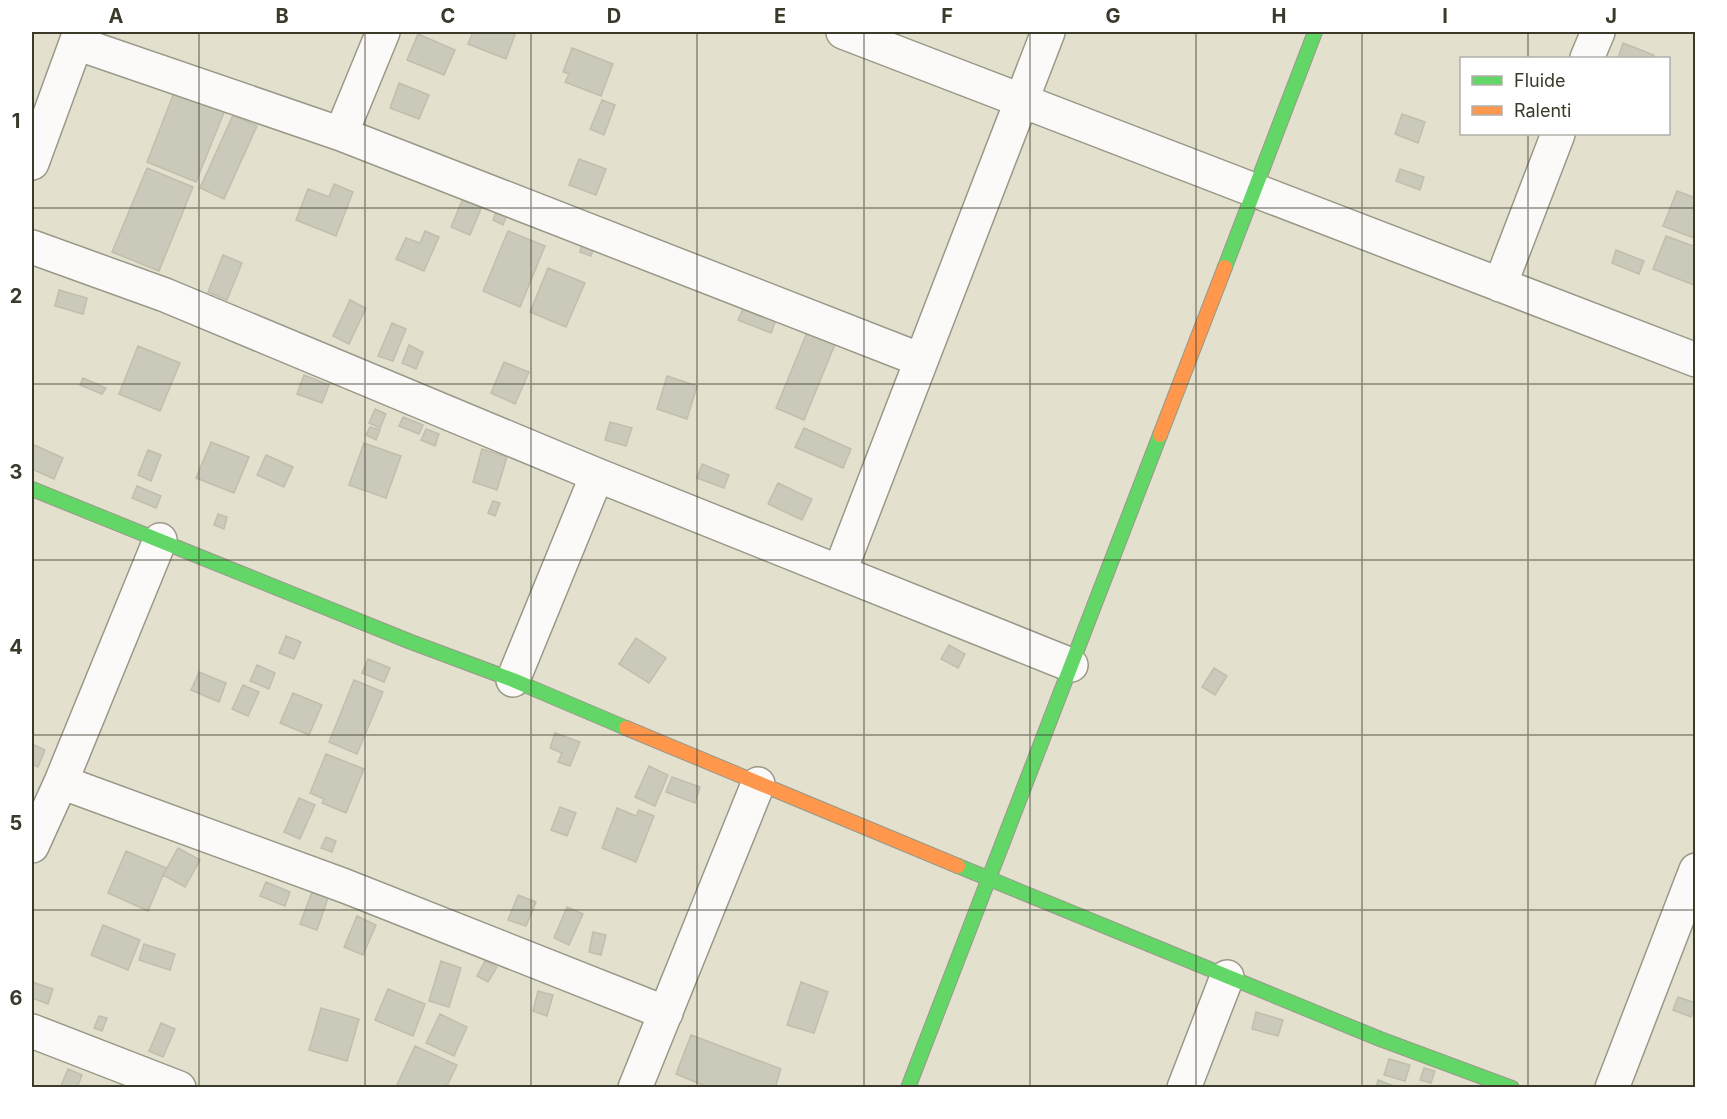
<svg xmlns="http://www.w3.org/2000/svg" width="1727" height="1119" font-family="Inter,sans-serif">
	<rect width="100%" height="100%" fill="#e3e1cd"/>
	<path fill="#cbc9b9" stroke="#c0beae" stroke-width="1.5" d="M473,32h43l-10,27 -38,-15z
		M418,34l37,16 -11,25 -37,-15z
		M1623,43l31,12 -2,3h-34z
		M572,48l41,16 -12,32 -36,-14 4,-8 -6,-2z
		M399,83l30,12 -10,24 -29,-11z
		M177,85l50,20 -31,77 -49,-20z
		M602,100l13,5 -11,30 -14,-6z
		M1402,114l23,8 -7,21 -23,-9z
		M233,115l24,11 -33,73 -24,-11z
		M579,159l27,10 -10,26 -27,-10z
		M147,168l46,19 -34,84 -47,-19z
		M1400,169l24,8 -4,13 -24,-9z
		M334,184l19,8 -17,44 -40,-16 12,-31 21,8z
		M1677,191l19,7v41l-33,-13z
		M464,196l19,8 -13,31 -19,-8z
		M497,208l11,4 -5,13 -10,-5z
		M425,231l14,6 -15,34 -28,-12 10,-21 14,5z
		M508,231l37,15 -25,61 -37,-16z
		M1666,236l30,11v39l-43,-17z
		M582,243l12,4 -3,9 -11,-4z
		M1616,250l28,11 -5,13 -27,-11z
		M223,255l19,8 -15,37 -19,-8z
		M548,268l37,15 -19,44 -36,-15z
		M59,290l28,8 -4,16 -28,-8z
		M350,300l16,8 -17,36 -16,-8z
		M745,304l32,13 -6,16 -33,-13z
		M392,323l14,6 -13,32 -15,-5z
		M808,330l28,12 -32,78 -28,-12z
		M409,345l14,7 -7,17 -14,-6z
		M138,346l42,17 -20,48 -41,-17z
		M504,362l25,10 -14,32 -24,-11z
		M304,375l25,10 -7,18 -25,-9z
		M667,376l30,10 -10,33 -30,-10z
		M83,378l23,10 -4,6 -22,-9z
		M375,409l11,5 -6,14 -11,-5z
		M403,417l20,8 -4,9 -20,-8z
		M610,422l22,6 -6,18 -21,-6z
		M370,427l10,3 -4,10 -10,-5z
		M804,428l47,21 -8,19 -48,-21z
		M426,429l13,5 -4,12 -14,-6z
		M211,442l38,15 -15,36 -38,-15z
		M364,443l37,13 -15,42 -37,-13z
		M32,444l31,14 -9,21 -22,-10z
		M482,449l25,8 -10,33 -24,-8z
		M148,450l13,5 -10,26 -13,-6z
		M266,455l27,12 -9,20 -27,-12z
		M702,464l27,11 -5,13 -27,-10z
		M778,483l34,16 -10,21 -34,-16z
		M137,486l24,10 -5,12 -24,-10z
		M493,501l7,2 -5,13 -7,-3z
		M218,514l9,3 -3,12 -10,-4z
		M286,636l15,6 -7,17 -15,-6z
		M636,638l30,20 -17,25 -30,-19z
		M949,645l16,9 -7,14 -17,-9z
		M368,659l22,9 -6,14 -22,-9z
		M257,665l18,8 -6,16 -19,-8z
		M1214,668l13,8 -12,19 -13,-8z
		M199,672l27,11 -7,19 -28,-12z
		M354,680l29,12 -26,62 -28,-12z
		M243,685l16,7 -11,24 -16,-7z
		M293,693l29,12 -13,30 -29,-12z
		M555,733l25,9 -10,24 -12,-4 4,-9 -12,-5z
		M32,744l13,6 -7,17 -6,-3z
		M326,754l38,15 -18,44 -24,-10 2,-4 -14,-6z
		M649,766l19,9 -13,31 -20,-9z
		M672,777l28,10 -5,16 -29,-11z
		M299,798l16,7 -15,34 -16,-7z
		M560,807l16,6 -9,23 -16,-6z
		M617,808l19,8 3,-6 15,6 -18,46 -34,-14z
		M326,837l10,4 -4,11 -11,-4z
		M178,848l22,12 -15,27 -22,-12z
		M126,851l40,17 -18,43 -40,-18z
		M266,882l24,10 -5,14 -25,-10z
		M312,892l16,6 -11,32 -17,-6z
		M518,895l18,7 -10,24 -18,-6z
		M567,907l16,7 -14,31 -15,-7z
		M357,916l19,9 -13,30 -19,-8z
		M103,925l37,15 -12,30 -37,-15z
		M593,932l13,3 -5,20 -12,-3z
		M144,944l31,10 -5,16 -31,-10z
		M441,961l20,7 -12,39 -20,-6z
		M485,961l12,6 -9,15 -11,-6z
		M32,982l21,7 -5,15 -16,-6z
		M801,982l27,10 -14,41 -27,-8z
		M388,989l37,15 -12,32 -38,-16z
		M538,991l15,4 -6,21 -14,-5z
		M1678,997l18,6 -5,14 -18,-7z
		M321,1008l38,11 -12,42 -38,-11z
		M1256,1012l27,8 -5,16 -26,-7z
		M440,1014l27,13 -13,29 -28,-13z
		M99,1016l8,2 -5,13 -8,-3z
		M161,1023l14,6 -12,28 -14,-6z
		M691,1035l90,34 -6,19h-65l-34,-14z
		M415,1046l42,19 -11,23 -50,-1z
		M1389,1059l21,6 -5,16 -21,-6z
		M1424,1068l11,3 -4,12 -11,-3z
		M68,1069l14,6 -5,13h-17z
		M1378,1080l21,8h-23z"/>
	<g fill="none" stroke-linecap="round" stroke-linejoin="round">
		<g stroke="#9a9889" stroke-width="36">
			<path id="street" d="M843,32l853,328
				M76,43l265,91 580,226
				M1587,58l11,-26
				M341,134l42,-102
				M32,163l48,-131
				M32,247l133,48 432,180 474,190
				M1500,285l58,-151
				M840,571l208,-539
				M513,680l84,-205
				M61,782l284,104 321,127
				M32,846l29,-64 99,-242
				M32,1031l147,57
				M635,1088l123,-304
				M1184,1088l43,-111
				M1612,1088l84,-218"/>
		</g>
		<g stroke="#9a9889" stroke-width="16">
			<path id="fast" d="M1225,267l90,-235
				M32,489l379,153 102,38 113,48
				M958,866l422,173 132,49
				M908,1088l252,-653"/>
		</g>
		<g stroke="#9a9889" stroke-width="16">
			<path id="slow" d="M1160,435l65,-168
				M626,728l332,138"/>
		</g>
		<use href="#street" stroke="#fbfaf8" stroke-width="33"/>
		<use href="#fast" stroke="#63d668" stroke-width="14"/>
		<use href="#slow" stroke="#ff974d" stroke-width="14"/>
	</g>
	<path fill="none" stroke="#3b392a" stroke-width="1.5" stroke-opacity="0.55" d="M199,32v1056M365,32v1056M531,32v1056M697,32v1056M864,32v1056M1030,32v1056M1196,32v1056M1362,32v1056M1528,32v26M1528,134v954M32,208h1664M32,384h1664M32,560h1664M32,735h1664M32,910h1664"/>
	<rect width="1727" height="1119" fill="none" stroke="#ffffff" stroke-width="66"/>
	<rect x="1460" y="57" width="210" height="78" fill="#ffffff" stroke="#b1b0aa" stroke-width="1.5"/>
	<rect x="1472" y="76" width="30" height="9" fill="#63d668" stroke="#b1b0aa" stroke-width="1.5"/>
	<text x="1514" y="87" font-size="18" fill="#3b392a">Fluide</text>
	<rect x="1472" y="106" width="30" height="9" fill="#ff974d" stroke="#b1b0aa" stroke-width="1.5"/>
	<text x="1514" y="117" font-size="18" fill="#3b392a">Ralenti</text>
	<rect x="33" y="33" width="1661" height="1053" fill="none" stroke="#3b392a" stroke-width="2"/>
	<g font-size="20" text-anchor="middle" font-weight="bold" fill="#3b392a">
		<text x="116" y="23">A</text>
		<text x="282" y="23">B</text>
		<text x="448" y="23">C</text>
		<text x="614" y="23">D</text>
		<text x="780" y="23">E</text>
		<text x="947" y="23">F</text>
		<text x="1113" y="23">G</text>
		<text x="1279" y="23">H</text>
		<text x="1445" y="23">I</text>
		<text x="1611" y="23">J</text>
		<text x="16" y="128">1</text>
		<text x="16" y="303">2</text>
		<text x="16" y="479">3</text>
		<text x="16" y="654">4</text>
		<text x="16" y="830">5</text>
		<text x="16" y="1005">6</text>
	</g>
</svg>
